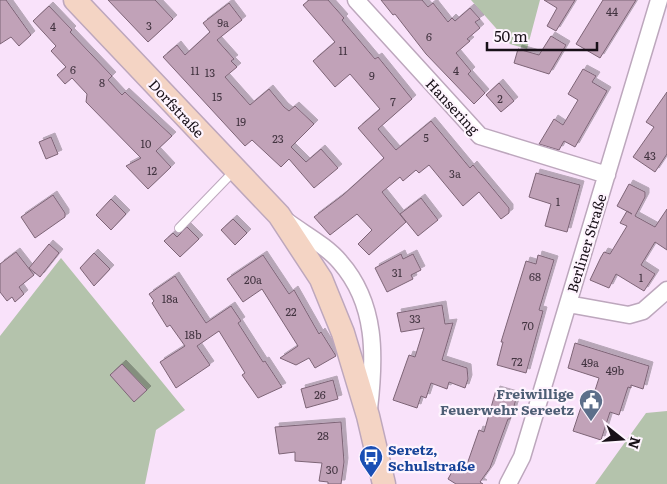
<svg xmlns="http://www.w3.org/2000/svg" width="667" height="484" font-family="Literata,serif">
	<defs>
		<filter id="shadow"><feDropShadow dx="4" dy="-4" stdDeviation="0" flood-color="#0004"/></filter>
	</defs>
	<rect width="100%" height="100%" fill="#f9e2fa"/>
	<path fill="#b4c3ac" d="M471,0h69l-13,49 -17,-5z
		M61,258l124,152 -29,20 -11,54h-145v-148z
		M667,411v73h-72l51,-71z"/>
	<path fill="#c1a2b8" stroke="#7d6476" filter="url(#shadow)" d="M0,0h6l25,35 -12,11 -8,-9 -11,7z
		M108,0h47l18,19 -25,23z
		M309,0h19l16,18 -2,2 33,39 3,-2 34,42 -34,30 18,21 35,-29 39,47 3,-3 36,43v5l-8,6 -22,-27 -16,14 -34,-41 -10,8 -3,-3 -13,11 -3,-4 -18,15 24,30 -37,33 -11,-11 14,-14 -15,-16 -27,21 -16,-18 29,-22 41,-37 -26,-30 22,-19 -30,-35 -15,13 -22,-26 22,-19 -32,-37z
		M381,0h41l6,7 5,-4 15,19 4,-4 3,3 15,-13 10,11 -5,3 5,6 -13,11 3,2 -14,12 15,18 -3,3 17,19 -11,11 -48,-50 -31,-40 -2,1z
		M544,0h31l-19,31 -9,-5 10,-18z
		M603,0h33l-36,58 -24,-14z
		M229,3l13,17 -25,20 17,19 -3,2 6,6 -12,10 25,28 19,-16 15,18 5,4 6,-5 19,18 -23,23 15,15 15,-13 17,19 -24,20 -25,-29 -8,8 -29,-27 -7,6 -82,-89 14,-12 8,10 25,-23 -7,-9z
		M49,6l23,24 -2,2 42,44 -4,4 14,15 3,-3 47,44 -16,15 15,16 -23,22 -22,-23 15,-8 -55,-56 1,-8 -15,-16 -7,6 -8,-9 9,-8 -15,-16 5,-5 -23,-25z
		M551,36l15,9 -17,29 -35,-11 4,-14 21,6z
		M583,69l13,7 -4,6 15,9 -32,56 -11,-6 -5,9 -20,-6 15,-25 9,6 15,-25 -10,-6z
		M499,83l15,18 -13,11 -15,-17z
		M667,92v62l-12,18 -22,-15 21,-30 -8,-5z
		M51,137l7,17 -12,5 -7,-17z
		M536,173l44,12 -13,47 -22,-6 6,-22 -22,-7z
		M629,184l16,8v5l-10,19 20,11 12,-18v41l-12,-8 -14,23 14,9 -11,17 -28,-17 -7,14 -19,-8 11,-23 3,-5 6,2 17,-28 -7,-3 7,-12 5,3 -15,-8z
		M53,195l12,18v4l-30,21 -14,-21z
		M421,198l17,22 -20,16 -18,-22z
		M111,199l15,15 -15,16 -15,-15z
		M233,219l14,14 -12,12 -14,-15z
		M187,227l12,12 -19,18 -16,-16 9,-8 4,4z
		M49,244l10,9 -19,24 -11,-9z
		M16,252l18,23 -15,12 5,7 -9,8 -3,-5 -5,4 -7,-9v-28z
		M94,253l16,16 -16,17 -14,-18z
		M401,254l2,5 10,-5 8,16 -10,5 2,4 -26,13 -12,-24z
		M263,255l26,39 5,-4 25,44 2,-2 15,24 -21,12 -6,-10 -13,7 -16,-7 18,-12 -36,-57 -19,13 -16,-23z
		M538,255l16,5 -15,50 4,1 -17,62 -29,-8 6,-23h-2l25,-81 10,3z
		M175,276l31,47 25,-17 10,15 -3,2 25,39 2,-1 17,26 -24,11 -16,-23 3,-2 -26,-42 -22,15 13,19 -34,23 -16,-26 25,-16 -15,-21 -3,2 -15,-24 2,-2 -5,-7z
		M442,305l3,19 8,-1 -11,37 25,8 1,11 -3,9 -16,-6 -2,7 -16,-6 -5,15 -5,-2 -4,12 -24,-8 16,-45 6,2 9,-29 -23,4 -4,-19z
		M575,343l74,23 -6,23 -12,-4v3l-3,-1 -9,28 -9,-3 -9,28 -28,-9 9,-27 8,2 9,-28 -31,-10z
		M122,364l25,26 -13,12 -24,-27z
		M333,380l5,19 -32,9 -5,-19z
		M496,390l21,6 -7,23h-2l-18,49 -10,14 3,2h-27l-8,-5 6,-11 10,5 15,-43 5,2z
		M341,422l3,40 -3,22h-13v-2l-9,-1 3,-18 -27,-2v-9l-16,2 -4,-27z"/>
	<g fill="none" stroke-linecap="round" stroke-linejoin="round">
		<g stroke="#bda7bd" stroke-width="10">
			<path id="lane" d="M179,228l56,-58"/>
		</g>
		<g stroke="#bda7bd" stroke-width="19">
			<path id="street" d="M356,0l124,136 127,39
				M288,222c16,12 39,24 52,40 37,42 35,95 29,147
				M568,304l61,11 14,-4 24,-21
				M508,484l14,-27 137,-457"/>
		</g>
		<g stroke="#bda7bd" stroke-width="25">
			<path id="secondary" d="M75,0l204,215 42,64 22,54 25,83 16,68"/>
		</g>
		<use href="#lane" stroke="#fff" stroke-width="8"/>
		<use href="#street" stroke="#fff" stroke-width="16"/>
		<use href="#secondary" stroke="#f4d4c4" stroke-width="22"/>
	</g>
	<defs>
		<g id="civic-pin" transform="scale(1.25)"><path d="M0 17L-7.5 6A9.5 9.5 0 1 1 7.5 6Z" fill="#5c6f8a" stroke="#fef4fe"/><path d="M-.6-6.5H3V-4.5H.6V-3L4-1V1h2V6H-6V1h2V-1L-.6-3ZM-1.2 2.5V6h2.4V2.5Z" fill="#fff"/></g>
		<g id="bus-pin" transform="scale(1.25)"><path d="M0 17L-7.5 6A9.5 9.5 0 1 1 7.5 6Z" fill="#1a4fb4" stroke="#fef4fe"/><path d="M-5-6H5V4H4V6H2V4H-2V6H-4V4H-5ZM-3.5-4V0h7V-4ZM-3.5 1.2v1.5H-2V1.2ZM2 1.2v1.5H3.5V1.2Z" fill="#fff"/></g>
	</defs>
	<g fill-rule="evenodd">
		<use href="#civic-pin" x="591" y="401"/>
		<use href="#bus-pin" x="371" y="457"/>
	</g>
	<g text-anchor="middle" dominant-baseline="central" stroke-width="4.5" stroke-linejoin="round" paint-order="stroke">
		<g font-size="11" fill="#423440">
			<text x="612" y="11">44</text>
			<text x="223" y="22">9a</text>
			<text x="149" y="25">3</text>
			<text x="53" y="26">4</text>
			<text x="429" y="36">6</text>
			<text x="343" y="50">11</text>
			<text x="73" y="69">6</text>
			<text x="195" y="70">11</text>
			<text x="456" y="70">4</text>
			<text x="210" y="72">13</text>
			<text x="372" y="75">9</text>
			<text x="102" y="82">8</text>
			<text x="217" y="96">15</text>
			<text x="500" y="98">2</text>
			<text x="393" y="101">7</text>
			<text x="241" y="121">19</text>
			<text x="426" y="137">5</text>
			<text x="278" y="138">23</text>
			<text x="146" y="143">10</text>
			<text x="650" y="155">43</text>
			<text x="152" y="170">12</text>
			<text x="455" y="173">3a</text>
			<text x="558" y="201">1</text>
			<text x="397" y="272">31</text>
			<text x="535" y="276">68</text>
			<text x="641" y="277">1</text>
			<text x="253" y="279">20a</text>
			<text x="170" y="298">18a</text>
			<text x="291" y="311">22</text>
			<text x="415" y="318">33</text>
			<text x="528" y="325">70</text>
			<text x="193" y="334">18b</text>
			<text x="517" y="361">72</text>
			<text x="590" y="362">49a</text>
			<text x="615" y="370">49b</text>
			<text x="320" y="394">26</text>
			<text x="323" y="435">28</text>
			<text x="332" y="469">30</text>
		</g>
		<g font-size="14" fill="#181018" stroke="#fef4fe">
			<text transform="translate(453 106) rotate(47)">Hansering</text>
			<text transform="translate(177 108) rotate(47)">Dorfstraße</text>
			<text transform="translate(586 243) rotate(-73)">Berliner Straße</text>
		</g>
		<g font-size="14" font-weight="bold" fill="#4e5e75" stroke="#fef4fe" text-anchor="end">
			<text x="574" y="393">Freiwillige<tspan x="574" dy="16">Feuerwehr Sereetz</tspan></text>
		</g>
		<g font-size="14" font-weight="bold" fill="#164399" stroke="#fef4fe" text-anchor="start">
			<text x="388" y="449">Seretz,<tspan x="388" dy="16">Schulstraße</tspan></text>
		</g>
	</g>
	<g transform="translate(622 439) rotate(107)" stroke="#fef4fe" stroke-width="4" paint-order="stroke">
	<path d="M0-4L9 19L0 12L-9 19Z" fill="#181018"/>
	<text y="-8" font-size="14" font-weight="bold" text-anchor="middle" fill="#181018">N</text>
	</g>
	<path d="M487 42v8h110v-8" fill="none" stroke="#181018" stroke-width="2.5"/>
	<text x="494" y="42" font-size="15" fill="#181018" stroke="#fef4fe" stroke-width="4" paint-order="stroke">50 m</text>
</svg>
